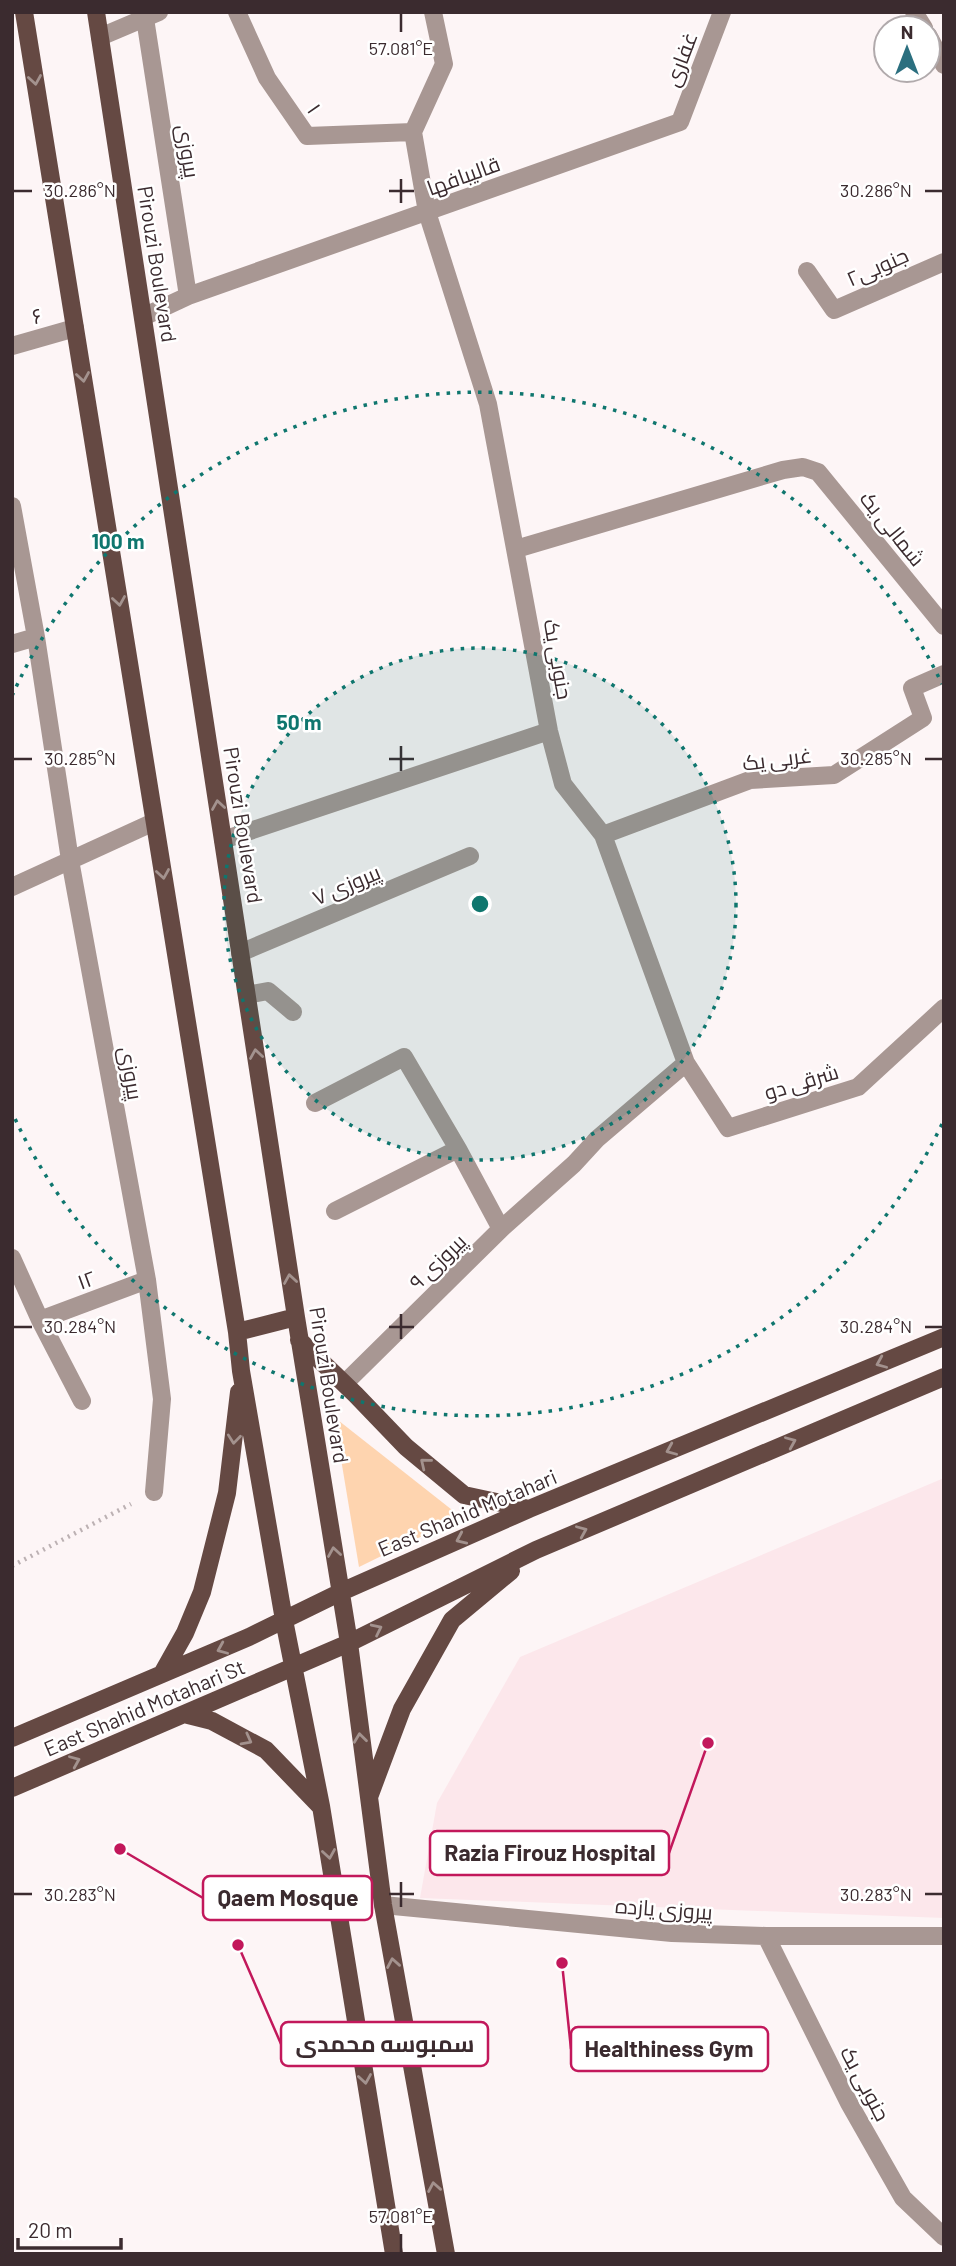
<svg xmlns="http://www.w3.org/2000/svg" width="956" height="2266" font-family="Barlow,Cairo,sans-serif">
	<rect width="100%" height="100%" fill="#fdf5f6"/>
	<path fill="#fce7eb" d="M944,1478v440l-524,-20 17,-95 83,-146z"/>
	<path fill="#fed4af" d="M334,1417l127,100 -102,50z"/>
	<g fill="none" stroke-linecap="round" stroke-linejoin="round">
		<path stroke="#bcb1b3" stroke-width="4.5" stroke-dasharray="2 5" stroke-linecap="butt" d="M12,1566l119,-62"/>
		<path stroke="#a89793" stroke-width="18" d="M144,12l44,284
			M237,12l30,66 40,58 106,-4
			M433,12l11,52 -31,68 14,80 61,192 61,327 14,53 40,51 83,228 42,65 130,-41 86,-79
			M914,12l10,16
			M928,35l16,30
			M100,37l59,-25
			M807,271l27,39 110,-48
			M143,317l45,-21 492,-174 42,-110
			M12,346l63,-18
			M12,506l24,131 34,223 77,420 15,119 -8,93
			M516,549l267,-79 20,-3 15,5 126,154
			M12,644l24,-7
			M603,835l147,-55 84,-5 89,-57 -11,-30 32,-14
			M223,840l326,-109
			M12,887l142,-65
			M240,953l230,-97
			M247,995l21,-4 25,21
			M315,1103l89,-46 54,92 43,80
			M335,1211l123,-62
			M12,1258l28,62 42,81
			M40,1320l107,-40
			M345,1383l156,-154 73,-65 23,-25 89,-76
			M383,1905l289,28 94,3h178
			M766,1936l83,167 54,95 41,39"/>
		<path stroke="#654943" stroke-width="18" d="M24,12l213,1320 4,39 43,249 37,186 73,448
			M96,12l200,1305 53,326 34,262 63,349
			M237,1332l59,-15
			M299,1340l57,55 50,52 58,48 65,14
			M162,1674l23,-41 17,-41 25,-99 12,-101
			M184,1714l28,7 54,29 54,56
			M12,1738l237,-101 92,-45 188,-83 415,-172
			M12,1788l337,-145 187,-93 408,-173
			M369,1797l33,-88 50,-89 59,-49"/>
	</g>
	<defs><path id="oneway-chevron" d="M-2-3.5L2.5 0L-2 3.5" fill="none" stroke-width="1.6" stroke-linecap="round" stroke-linejoin="round" transform="scale(1.75)"/></defs>
	<g stroke="#a3928e">
		<use href="#oneway-chevron" transform="translate(35 80) rotate(81)"/>
		<use href="#oneway-chevron" transform="translate(83 377) rotate(81)"/>
		<use href="#oneway-chevron" transform="translate(119 601) rotate(81)"/>
		<use href="#oneway-chevron" transform="translate(218 805) rotate(-99)"/>
		<use href="#oneway-chevron" transform="translate(163 874) rotate(81)"/>
		<use href="#oneway-chevron" transform="translate(256 1054) rotate(-99)"/>
		<use href="#oneway-chevron" transform="translate(290 1279) rotate(-99)"/>
		<use href="#oneway-chevron" transform="translate(881 1363) rotate(157)"/>
		<use href="#oneway-chevron" transform="translate(234 1439) rotate(96)"/>
		<use href="#oneway-chevron" transform="translate(791 1442) rotate(-23)"/>
		<use href="#oneway-chevron" transform="translate(671 1450) rotate(157)"/>
		<use href="#oneway-chevron" transform="translate(425 1463) rotate(-141)"/>
		<use href="#oneway-chevron" transform="translate(582 1531) rotate(-23)"/>
		<use href="#oneway-chevron" transform="translate(461 1539) rotate(156)"/>
		<use href="#oneway-chevron" transform="translate(334 1552) rotate(-99)"/>
		<use href="#oneway-chevron" transform="translate(377 1629) rotate(-26)"/>
		<use href="#oneway-chevron" transform="translate(222 1649) rotate(157)"/>
		<use href="#oneway-chevron" transform="translate(360 1738) rotate(-97)"/>
		<use href="#oneway-chevron" transform="translate(247 1740) rotate(28)"/>
		<use href="#oneway-chevron" transform="translate(75 1761) rotate(-23)"/>
		<use href="#oneway-chevron" transform="translate(329 1854) rotate(81)"/>
		<use href="#oneway-chevron" transform="translate(393 1963) rotate(-100)"/>
		<use href="#oneway-chevron" transform="translate(365 2079) rotate(81)"/>
		<use href="#oneway-chevron" transform="translate(434 2187) rotate(-100)"/>
	</g>
	<path fill="none" stroke="#3b2b2f" stroke-width="2.5" d="M401,14v18M401,179v24M14,191h18M389,191h25M925,191h17M401,746v25M14,759h18M389,759h25M925,759h17M401,1314v25M14,1327h18M389,1327h25M925,1327h17M401,1882v25M14,1894h18M389,1894h25M925,1894h17M401,2234v18"/>
	<circle cx="480" cy="904" r="256" fill="#0f766e" fill-opacity=".12"/>
	<g fill="none" stroke="#0f766e" stroke-width="3.5" stroke-dasharray="3.5 7">
		<circle cx="480" cy="904" r="256"/>
		<path d="M942 1124A512 512 0 0 1 12 1112M12 696A512 512 0 0 1 942 684"/>
	</g>
	<g text-anchor="middle" dominant-baseline="central" stroke-width="5" stroke-linejoin="round" paint-order="stroke">
		<g font-size="21" fill="#3b2b2f" stroke="#fff">
			<text transform="translate(680 59) rotate(-69)">غفاری</text>
			<text transform="translate(315 108) rotate(55)">۱</text>
			<text transform="translate(189 151) rotate(81)">پیروزی</text>
			<text transform="translate(463 175) rotate(-20)">قالیبافها</text>
			<text transform="translate(158 264) rotate(81)">Pirouzi Boulevard</text>
			<text transform="translate(877 266) rotate(-24)">جنوبی۲</text>
			<text transform="translate(37 315) rotate(-16)">۶</text>
			<text transform="translate(893 528) rotate(51)">شمالی یک</text>
			<text transform="translate(559 659) rotate(80)">جنوبی یک</text>
			<text transform="translate(777 758) rotate(-7)">غربی یک</text>
			<text transform="translate(244 825) rotate(81)">Pirouzi Boulevard</text>
			<text transform="translate(346 884) rotate(-23)">پیروزی ۷</text>
			<text transform="translate(132 1073) rotate(80)">پیروزی</text>
			<text transform="translate(801 1081) rotate(-17)">شرقی دو</text>
			<text transform="translate(437 1261) rotate(-44)">پیروزی ۹</text>
			<text transform="translate(86 1279) rotate(-20)">۱۲</text>
			<text transform="translate(330 1385) rotate(81)">Pirouzi Boulevard</text>
			<text transform="translate(467 1512) rotate(-23)">East Shahid Motahari</text>
			<text transform="translate(144 1707) rotate(-23)">East Shahid Motahari St</text>
			<text transform="translate(664 1908) rotate(4)">پیروزی یازده</text>
			<text transform="translate(866 2083) rotate(62)">جنوبی یک</text>
		</g>
	</g>
	<g font-size="18" text-anchor="middle" fill="#3b2b2f" stroke="#fff" stroke-width="5" stroke-linejoin="round" paint-order="stroke">
		<text x="401" y="55">57.081°E</text>
		<text x="80" y="197">30.286°N</text>
		<text x="876" y="197">30.286°N</text>
		<text x="80" y="765">30.285°N</text>
		<text x="876" y="765">30.285°N</text>
		<text x="80" y="1333">30.284°N</text>
		<text x="876" y="1333">30.284°N</text>
		<text x="80" y="1901">30.283°N</text>
		<text x="876" y="1901">30.283°N</text>
		<text x="401" y="2223">57.081°E</text>
	</g>
	<circle cx="480" cy="904" r="10" fill="#0f766e" stroke="#fff" stroke-width="3.5"/>
	<g font-size="21" text-anchor="middle" font-weight="bold" fill="#0f766e" stroke="#fff" stroke-width="5" stroke-linejoin="round" paint-order="stroke">
		<text x="118" y="549">100 m</text>
		<text x="299" y="730">50 m</text>
	</g>
	<path fill="none" stroke="#c2185b" stroke-width="2.5" d="M708 1743L669 1853M120 1849L203 1898M238 1945L281 2044M562 1963L571 2049"/>
	<g fill="#c2185b" stroke="#fff" stroke-width="2.5">
		<circle cx="708" cy="1743" r="7"/>
		<circle cx="120" cy="1849" r="7"/>
		<circle cx="238" cy="1945" r="7"/>
		<circle cx="562" cy="1963" r="7"/>
	</g>
	<g fill="#fff" stroke="#c2185b" stroke-width="2.5">
		<rect x="430" y="1831" width="239" height="44" rx="7"/>
		<rect x="203" y="1876" width="169" height="44" rx="7"/>
		<rect x="281" y="2022" width="207" height="44" rx="7"/>
		<rect x="571" y="2027" width="197" height="44" rx="7"/>
	</g>
	<g font-size="23" text-anchor="middle" font-weight="bold" fill="#3b2b2f">
		<text x="550" y="1861">Razia Firouz Hospital</text>
		<text x="288" y="1906">Qaem Mosque</text>
		<text x="385" y="2052">سمبوسه محمدی</text>
		<text x="669" y="2057">Healthiness Gym</text>
	</g>
	<rect width="956" height="2266" fill="none" stroke="#3b2b2f" stroke-width="28"/>
	<g transform="translate(907 49)"><circle r="33" fill="#ffffff" stroke="#b1aaac" stroke-width="2"/>
	<path d="M0-5L12 26L0 18L-12 26Z" fill="#2b6f7f"/>
	<text y="-10" font-size="19" font-weight="bold" text-anchor="middle" fill="#3b2b2f">N</text>
	</g>
	<path d="M18 2238v10h103v-10" fill="none" stroke="#3b2b2f" stroke-width="3.5"/>
	<text x="28" y="2238" font-size="21" fill="#3b2b2f" stroke="#ffffff" stroke-width="5" paint-order="stroke">20 m</text>
</svg>
